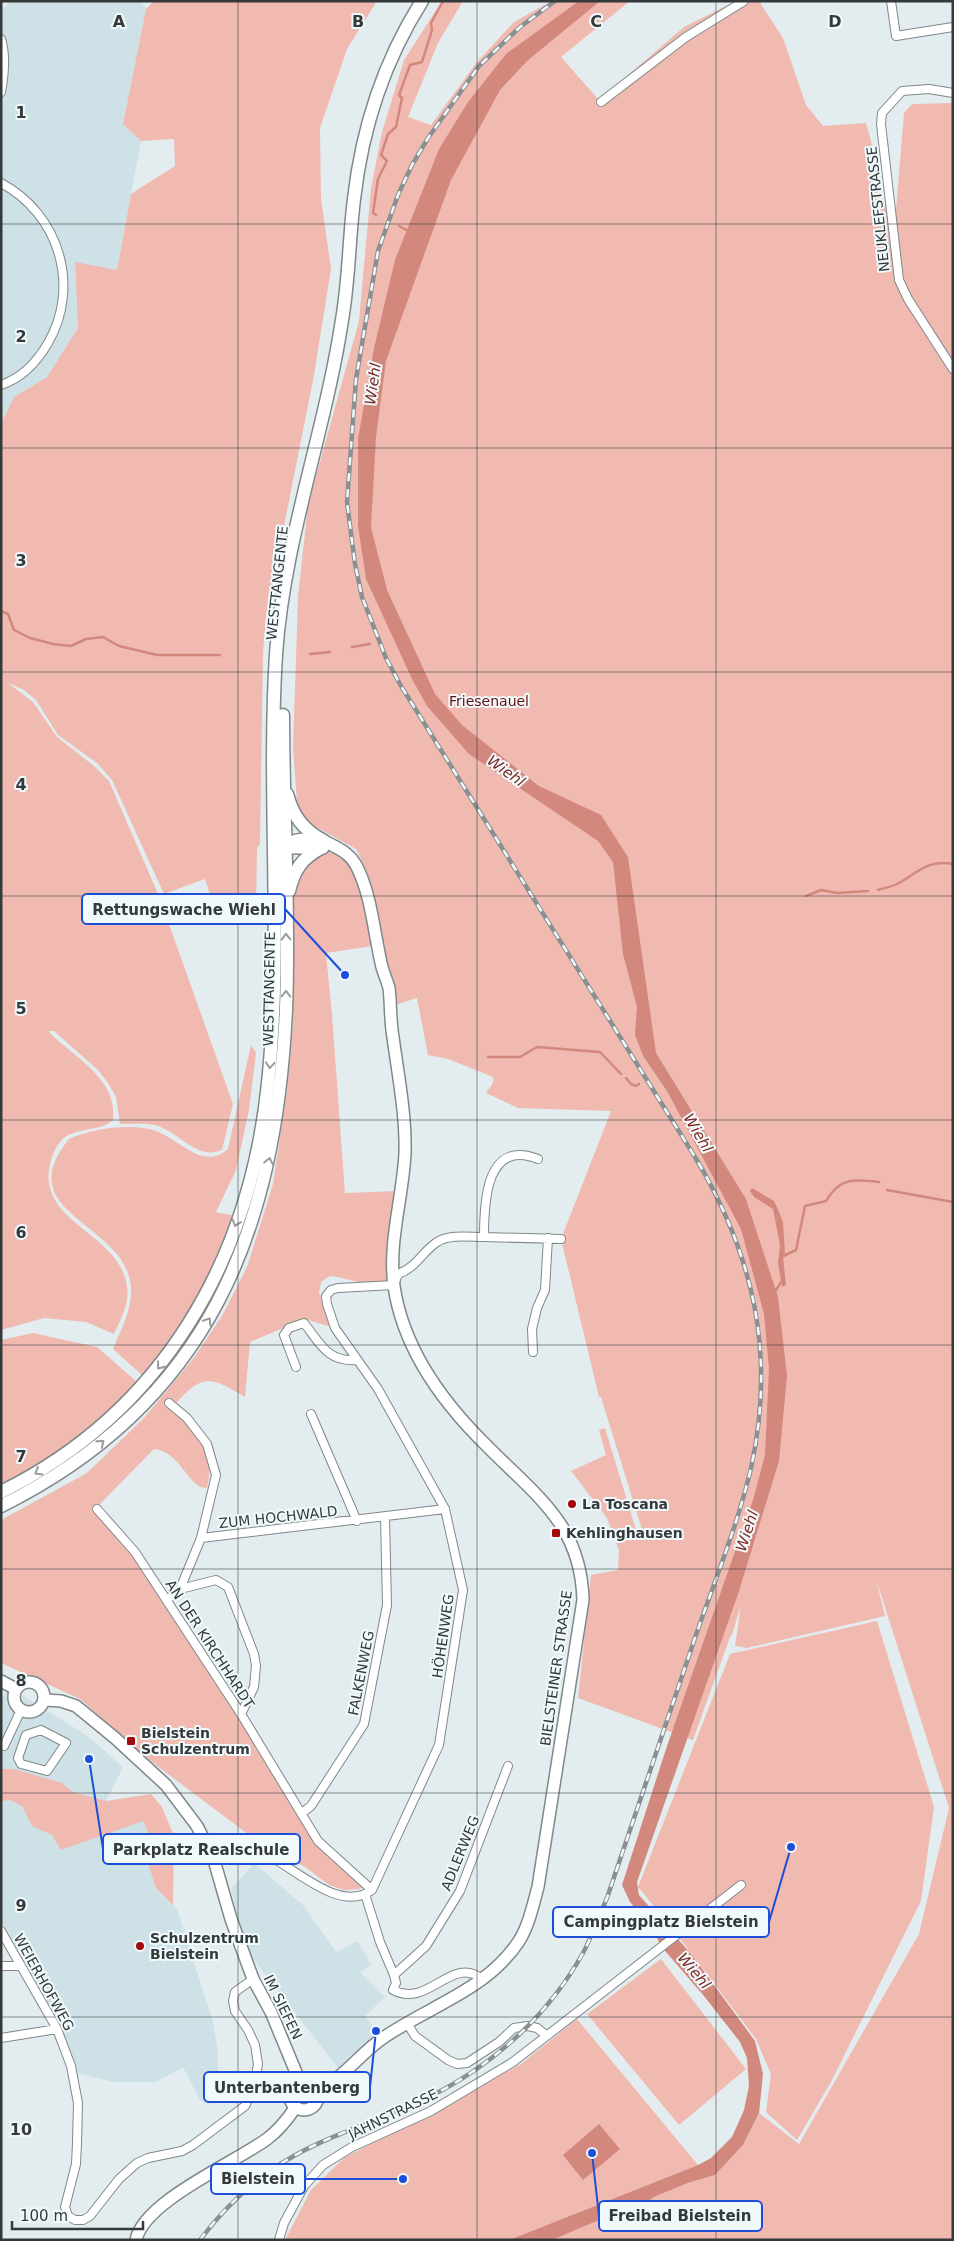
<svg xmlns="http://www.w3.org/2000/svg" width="954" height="2241" font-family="'DejaVu Sans',sans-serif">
	<rect width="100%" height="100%" fill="#e3edf0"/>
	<path fill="#cee1e6" d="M11,1h130l5,8 -23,115 18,17 -24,129 -42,-7 3,65 -31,49 -33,20 -13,26v-413z
		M8,1686l78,49 37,32 -17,34 37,20 8,20 -9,4 14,43 21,21 36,113 5,30v35l-8,18 -10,-5 -17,-33 -27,15h-43l-37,-9 -13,-42 -62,-110v-220z
		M254,1863l50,43 32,46 22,-11 13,24 -11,7 25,25 -20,19 16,23 -40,33 -96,-124 -14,-59z"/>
	<path fill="#f0bab1" d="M154,1h223l-30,48 -27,79 1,70 10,71 -17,106 -48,242 -3,36 -3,191 -3,4 -1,63 -13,-11 -26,16 -12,-37 -41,15 -52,-114 -15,-17 -39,-28 -22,-35 -12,-10 -16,-7 25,19 24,35 37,29 15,15 50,115 74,208 -11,46c-26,11 -43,-19 -67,-25 -11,-2 -24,-1 -35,-1l-4,-27 -8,-14 -10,-13 -44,-39h-6c25,26 70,47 65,89 -14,13 -39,6 -52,21 -7,8 -10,18 -12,28 -7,56 72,65 78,118 3,17 -7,33 -13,47l-28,-12 -42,-4 -43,12v-907l13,-26 33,-20 31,-49 -3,-66 42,8 14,-76 44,-28 -1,-27 -33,2 -18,-17 23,-115z
		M442,1h21l-25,42 -30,74 23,8 46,-63 37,-40 38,-21h78l-69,56 38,43 85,-73 52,-26h23l24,37 23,67 17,21 43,-3 8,29 4,48 18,10 8,-97 8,-9 41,-1v2137h-401l57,-24 30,-8 15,-11 34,-14 27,-8 28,-30 16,-32 40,31 120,-210 30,-126 -73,-229 9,37 -138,32 -12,-2 6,-41 -9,30 -2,2 -37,103 -115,-42 13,-123 27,-5 1,-20 -12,-32 -36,-47 35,-16 -7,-25 6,-2 32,105h6l-42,-136h-2l-38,-158 50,-128 -93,-3 -32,-15 7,-10v-6l-45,-18 -20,-4 -11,-57 -22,7 -29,-136 -10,-20 -49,-27 -10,-19 -4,-56 5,-150 10,-92 51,-184 12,-133 11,-56 22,-72z
		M330,852c7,2 15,5 20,12 12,15 19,62 23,82l-47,7 6,62 13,178 52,-2 -9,89 -2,3h-23l-30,-7 -5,1 -7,5 -2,10 12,35 -23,-7 -15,4 -43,18 -5,55c-36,-22 -44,-23 -72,10 27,28 43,39 34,81 -19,1 -26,-37 -53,-39l-58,59 41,48 60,94 122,197 44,40 -4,2 -15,1 -15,-5 -24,-18 -52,-29 -101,-76 -72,-63 -79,-36v-143l86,-47 57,-55 49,-59 29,-43 25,-49 26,-83 14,-93 6,-67 1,-142c7,-13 21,-29 36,-30z
		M251,1045l5,8 -7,57 -13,60 -20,42 19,4 -12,32 -28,58 -52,70 -30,-27c9,-22 22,-45 17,-69 -13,-59 -120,-68 -61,-141 23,-10 55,-15 80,-10 29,6 52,44 79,20z
		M33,1333l64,14 41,36 -55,53 -43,29 -39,20v-145z
		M877,1621l57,186 -13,94 -90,181 -34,58 -31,-28 5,-38 -15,-35 -84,-111 -34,-41 92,-233z
		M1,1769h13l48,14 11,9 33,9 45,-7 11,13 12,29 -1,69 -17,-17 -14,-43 9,-4 -8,-20 -82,29 -9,-15 -20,-9 -10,-20 -12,-6 -9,1z
		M661,1959l85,110 -67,56 -92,-111z
		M577,2019l121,146 -189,75h-224l26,-50 33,-32 177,-94z"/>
	<path fill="#d3887e" d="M579,1h21l-73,60 -27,29 -49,90 -65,181 -10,76 -5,90 16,63 48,104 27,31 77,61 62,29 27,42 28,196 90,146 32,98 9,79 -8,85 -40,130 -102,291 2,13 53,60 63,86 8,33 -4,39 -16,32 -28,30 -27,8 -34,14 -15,11 -30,8 -57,24h-43l189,-75 13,-7 21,-21 12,-27 5,-24 -2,-28 -7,-16 -36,-46 -44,-51 -6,-15 -24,-28 -8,-17 45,-139 86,-246 12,-45 4,-86 -5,-55 -23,-85 -74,-138 -24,-35 -8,-21 2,-28 -14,-53 -10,-92 -15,-21 -129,-87 -42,-48 -15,-27 -46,-100 -8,-53v-87l16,-91 21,-88 44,-111 29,-47 38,-48z
		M752,1188l22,13 3,6 6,15 2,31 -2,4 3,28 -4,2 -4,-24 2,-18 -7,-36 -19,-12 -4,-6z
		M599,2124l21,25 -37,31 -20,-25z"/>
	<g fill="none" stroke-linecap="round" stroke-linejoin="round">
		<path stroke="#d3887e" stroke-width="2.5" d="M376,215l-3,-2 5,-34 9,-18 -6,-6 7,-21 8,-7 6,-29 -3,-3 11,-30 12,-3 10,-32 -1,-7 12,-22
			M399,226l9,5
			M1,611l7,3 6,16 16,8 23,6 18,2 15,-7 17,-2 16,9 38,9h63
			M352,647l18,-3
			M310,654l20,-2
			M878,890c6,-2 13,-3 19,-6 21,-11 30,-25 56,-20
			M806,896l15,-6 16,3 31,-2
			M488,1057h32l17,-10 63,5 21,22
			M626,1078l5,6 5,2 3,-2
			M887,1190l66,12
			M781,1257l15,-7 9,-44 21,-5c14,-24 29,-22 53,-19
			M775,1292l6,-10"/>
		<g stroke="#7f888b" stroke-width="10">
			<path id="street" d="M891,1l5,35 57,-9
				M1,39c5,16 3,37 0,53
				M953,93l-24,-4 -27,2 -20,22 -1,11 18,156 9,19 45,70
				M601,102l85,-65 58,-36
				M1,183c58,31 80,103 47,160 -11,19 -26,35 -47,42
				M484,1237l77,2
				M533,1352l-1,-23 5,-21 8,-18 3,-52
				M296,1367l-12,-32 5,-7 15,-5c16,20 23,39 52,37
				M311,1414l46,107
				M97,1509l38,43 106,162 77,127 54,49
				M201,1538l244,-29
				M180,1589l36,-9 12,7 26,67 2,12 -2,21 -13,27
				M167,1600l13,-11 21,-51 15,-63 -9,-31 -20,-26 -18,-15
				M41,1730l25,13 -19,28 -26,-7 -3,-6 8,-23z
				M4,1746l17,-36
				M302,1813l9,-7 53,-82 23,-119 -2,-88
				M208,1846c7,-3 15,-7 22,-6 43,1 101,80 142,50l67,-145 24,-155 -18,-81 -67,-120 -43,-61 -8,-24 -1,-8 5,-6 7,-2 56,-3 4,-11c18,-6 24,-22 39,-32 13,-8 32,-5 47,-5 0,-36 2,-98 54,-78
				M365,1894l15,48 14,33
				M1,1931l56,98 14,37 7,37 -1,40 -1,21 -11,43 3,9 7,4h8l7,-4 29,-37 18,-16 11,-5 34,-7 11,-6 52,-39 9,-19 4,-23 -3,-19 -7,-15 -13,-19 -2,-10 2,-9 18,-13
				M1,1966h20
				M483,1980c-31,-27 -54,29 -90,10l3,-7 -2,-8 32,-29 34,-55 48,-125
				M407,2023l8,13 33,24 9,4 10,-1 32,-21 15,-14 14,-2 9,2 9,7
				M1,2038l56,-9
				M279,2240l5,-17 20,-37 19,-21 29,-18 79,-36 82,-49 228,-177"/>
		</g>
		<g stroke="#7f888b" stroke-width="14">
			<path id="secondary" d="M281,841l12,7h30
				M280,848c12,-11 36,-12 50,-4 12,6 21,11 27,23 15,30 17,67 25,100 2,7 5,14 7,21 2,16 1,33 4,49 5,38 13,77 12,116 -2,44 -17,89 -11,133 9,63 49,117 93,160 49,50 94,78 96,154l-45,287c-5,18 -9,38 -19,54 -32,49 -90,65 -136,97 -24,16 -39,41 -66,52
				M1,1681l15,8
				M14 1697a15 15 0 1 1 30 0a15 15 0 1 1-30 0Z
				M45,1700l16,1 15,5 39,32 51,47 31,41 17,34 17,59 22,60 18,33 29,70
				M290 2096a14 14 0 1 1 28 0a14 14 0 1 1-28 0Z
				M136,2240c8,-39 100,-78 131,-101 12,-9 20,-19 28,-31"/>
		</g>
		<g stroke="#7f888b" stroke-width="15">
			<path id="primary" d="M287,794c6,22 16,36 37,47
				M289,891c5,-21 13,-33 32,-43
				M1,1492c162,-80 249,-232 267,-409 15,-142 -1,-286 8,-429 8,-114 49,-222 66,-334 7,-40 7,-81 12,-121 8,-70 30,-138 68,-198
				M1,1506c208,-103 275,-276 285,-497 4,-98 -3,-196 -3,-294"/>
		</g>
		<use href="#street" stroke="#fff" stroke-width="8"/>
		<use href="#secondary" stroke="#fff" stroke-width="11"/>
		<use href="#primary" stroke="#fff" stroke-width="12"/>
		<g stroke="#8a9092" stroke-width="4.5">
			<path id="rail" d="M200,2240c21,-28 44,-51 73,-71 41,-29 94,-44 141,-65 70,-31 131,-83 169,-151 9,-17 16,-37 24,-55 30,-88 59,-175 89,-263 19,-55 42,-111 55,-167 25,-114 3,-212 -56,-311l-294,-471 -15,-28 -24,-61 -7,-33 -8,-62 9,-123 22,-128 20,-56 14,-30 16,-27 51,-72 41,-39 35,-26"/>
		</g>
		<use href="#rail" stroke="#f0fafd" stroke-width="2.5" stroke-dasharray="8" stroke-linecap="butt"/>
	</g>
	<defs><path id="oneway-chevron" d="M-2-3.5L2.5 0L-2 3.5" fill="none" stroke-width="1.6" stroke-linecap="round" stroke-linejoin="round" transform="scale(1.25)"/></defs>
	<g stroke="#9a9c9c">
		<use href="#oneway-chevron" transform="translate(286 937) rotate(-91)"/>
		<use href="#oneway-chevron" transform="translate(286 994) rotate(-89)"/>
		<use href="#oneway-chevron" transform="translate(270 1065) rotate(94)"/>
		<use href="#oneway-chevron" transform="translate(269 1161) rotate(-78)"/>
		<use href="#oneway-chevron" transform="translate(236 1223) rotate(109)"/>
		<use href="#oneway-chevron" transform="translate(208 1321) rotate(-58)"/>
		<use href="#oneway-chevron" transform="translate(160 1366) rotate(128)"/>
		<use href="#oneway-chevron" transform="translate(101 1443) rotate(-39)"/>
		<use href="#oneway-chevron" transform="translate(38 1472) rotate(149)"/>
	</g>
	<path fill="none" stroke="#35393a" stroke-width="1" stroke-opacity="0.55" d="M238,1v2239M477,1v2239M716,1v2239M1,224h952M1,448h952M1,672h952M1,896h952M1,1120h952M1,1345h952M1,1569h952M1,1793h952M1,2017h952"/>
	<g fill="#a2080c" stroke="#f0fafd" stroke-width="2">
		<circle cx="572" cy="1504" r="5"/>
		<rect x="551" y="1528" width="10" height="10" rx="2.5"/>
		<rect x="126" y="1736" width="10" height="10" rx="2.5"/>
		<circle cx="140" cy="1946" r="5"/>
	</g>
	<g text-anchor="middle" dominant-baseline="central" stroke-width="4" stroke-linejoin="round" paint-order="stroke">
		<g font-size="14" fill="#35393a" stroke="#f0fafd">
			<text transform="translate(878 209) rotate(-96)">NEUKLEFSTRASSE</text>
			<text transform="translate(277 583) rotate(-84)">WESTTANGENTE</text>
			<text transform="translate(269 989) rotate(-89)">WESTTANGENTE</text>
			<text transform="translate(278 1517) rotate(-6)">ZUM HOCHWALD</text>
			<text transform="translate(443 1636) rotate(-82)">HÖHENWEG</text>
			<text transform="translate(210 1644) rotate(57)">AN DER KIRCHHARDT</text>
			<text transform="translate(556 1668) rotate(-82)">BIELSTEINER STRASSE</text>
			<text transform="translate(361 1673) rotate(-79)">FALKENWEG</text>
			<text transform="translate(460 1853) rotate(-68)">ADLERWEG</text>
			<text transform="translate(44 1982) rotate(61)">WEIERHOFWEG</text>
			<text transform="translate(283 2007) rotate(64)">IM SIEFEN</text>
			<text transform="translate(393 2114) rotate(-26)">JAHNSTRASSE</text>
		</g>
		<g font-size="14" fill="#690e0b" stroke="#f0fafd">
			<text x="489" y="701">Friesenauel</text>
		</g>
		<g font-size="14" font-weight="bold" fill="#35393a" stroke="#f0fafd" text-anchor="start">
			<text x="582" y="1504">La Toscana</text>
			<text x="566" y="1533">Kehlinghausen</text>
			<text x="141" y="1733">Bielstein<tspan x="141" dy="16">Schulzentrum</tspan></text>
			<text x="150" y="1938">Schulzentrum<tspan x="150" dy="16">Bielstein</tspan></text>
		</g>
		<g font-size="15" font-style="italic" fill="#802720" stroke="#f0fafd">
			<text transform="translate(373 384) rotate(-82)">Wiehl</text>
			<text transform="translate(506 771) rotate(36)">Wiehl</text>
			<text transform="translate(698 1133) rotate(59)">Wiehl</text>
			<text transform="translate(747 1531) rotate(-72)">Wiehl</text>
			<text transform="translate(694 1971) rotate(50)">Wiehl</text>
		</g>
	</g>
	<g font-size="16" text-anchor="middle" font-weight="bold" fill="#35393a" stroke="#f0fafd" stroke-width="4" stroke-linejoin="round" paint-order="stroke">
		<text x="119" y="27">A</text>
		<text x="358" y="27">B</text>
		<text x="596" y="27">C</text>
		<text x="835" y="27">D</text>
		<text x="21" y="118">1</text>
		<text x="21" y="342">2</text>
		<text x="21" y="566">3</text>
		<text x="21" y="790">4</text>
		<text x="21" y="1014">5</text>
		<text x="21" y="1238">6</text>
		<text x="21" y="1462">7</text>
		<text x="21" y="1686">8</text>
		<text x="21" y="1911">9</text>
		<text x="21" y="2135">10</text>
	</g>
	<path fill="none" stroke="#1d4ed8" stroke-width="2" d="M345 975L285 909M89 1759L103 1849M791 1847L769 1922M376 2031L370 2087M403 2179L305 2179M592 2153L599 2216"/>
	<g fill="#1d4ed8" stroke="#f0fafd" stroke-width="2">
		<circle cx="345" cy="975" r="5"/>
		<circle cx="89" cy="1759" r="5"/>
		<circle cx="791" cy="1847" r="5"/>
		<circle cx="376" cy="2031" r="5"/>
		<circle cx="403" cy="2179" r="5"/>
		<circle cx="592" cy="2153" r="5"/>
	</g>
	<g fill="#f0fafd" stroke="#1d4ed8" stroke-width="2">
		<rect x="82" y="894" width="203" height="30" rx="5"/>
		<rect x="103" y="1834" width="197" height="30" rx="5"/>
		<rect x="553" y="1907" width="216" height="30" rx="5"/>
		<rect x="204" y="2072" width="166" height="30" rx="5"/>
		<rect x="211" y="2164" width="94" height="30" rx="5"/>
		<rect x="599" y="2201" width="163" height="30" rx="5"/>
	</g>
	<g font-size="15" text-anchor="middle" font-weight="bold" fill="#35393a">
		<text x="184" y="915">Rettungswache Wiehl</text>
		<text x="201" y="1855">Parkplatz Realschule</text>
		<text x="661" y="1927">Campingplatz Bielstein</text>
		<text x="287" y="2093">Unterbantenberg</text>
		<text x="258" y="2184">Bielstein</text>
		<text x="680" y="2221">Freibad Bielstein</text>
	</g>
	<rect width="954" height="2241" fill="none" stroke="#35393a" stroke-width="5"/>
	<path d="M12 2221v8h131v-8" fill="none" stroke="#35393a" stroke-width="2.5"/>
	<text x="20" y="2221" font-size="15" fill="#35393a" stroke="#f0fafd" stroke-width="4" paint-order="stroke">100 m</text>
</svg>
